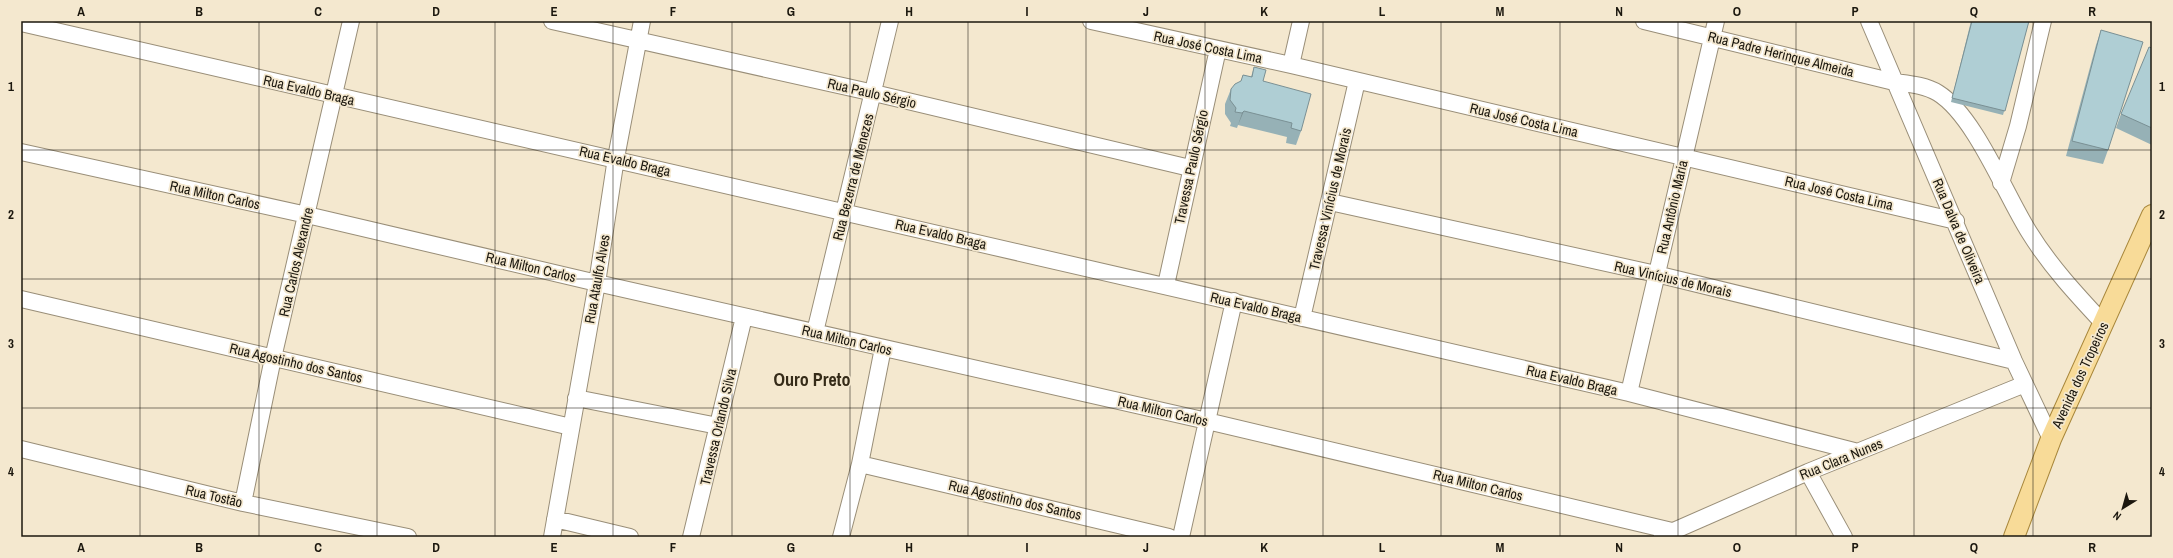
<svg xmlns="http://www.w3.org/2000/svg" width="2173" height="558" font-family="'Archivo Narrow',sans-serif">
	<rect width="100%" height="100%" fill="#f4e8cf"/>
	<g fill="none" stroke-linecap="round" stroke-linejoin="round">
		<g stroke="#998e78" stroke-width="18">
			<path id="minor" d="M552,21l322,72 316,75
				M1091,21l200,44 665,156
				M1644,21l250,61c15,2 31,3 44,11 37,23 67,101 91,139 21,34 48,63 75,92
				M1869,21l145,340 37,78
				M21,23l1608,370 229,59
				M1291,65l10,-44
				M21,152l286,63 290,68 610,138 465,110
				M2001,183l17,-57 25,-105
				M1330,202l326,72 358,87
				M1166,285l52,-236
				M21,299l550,128
				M1302,318l55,-237
				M815,332l75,-311
				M1629,393l87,-372
				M576,398l142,28
				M21,449l222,54 165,34
				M860,464l309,73
				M1808,472l36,65
				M243,503l30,-145 78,-337
				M555,519l75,18
				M1662,536l146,-64 217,-88
				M552,537l45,-254 19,-125 26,-137
				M691,537l53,-220
				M841,537l19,-73 23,-116
				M1181,537l53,-236"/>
		</g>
		<g stroke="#a8873b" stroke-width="22">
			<path id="major" d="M2014,537l37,-98 101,-224"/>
		</g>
		<use href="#minor" stroke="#fff" stroke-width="16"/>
		<use href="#major" stroke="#f8db98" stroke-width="20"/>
	</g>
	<path fill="#96b1b6" d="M1971,21h58l-26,94 -52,-13z
		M2101,30l7,120 -5,14 -37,-8 30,-111z
		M2152,48v97l-36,-17 5,-14z
		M1254,67l9,14 38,50 -5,14 -10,-2 1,-6 -49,-12 -1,3 -7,-2 1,-3 -6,-9v-10l6,-15 10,-7 2,-7 8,2z"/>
	<path fill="#7a9094" d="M1244,111l-6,14 -1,3 5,-15z"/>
	<path fill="#afced4" stroke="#7a9094" d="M1972,21h57l-24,90 -53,-13z
		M2101,30l42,12 -35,108 -36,-9z
		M2149,47l3,1v80l-31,-14z
		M1254,67l12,3 -3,11 48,13 -10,37 -10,-3 1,-5 -48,-12 -2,2 -7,-1 1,-4 -6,-8 1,-11 4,-5 6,-3 2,-6 9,2z"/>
	<path fill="none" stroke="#1b170e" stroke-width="1" stroke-opacity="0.55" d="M140,21v516M259,21v516M377,21v516M495,21v516M613,21v516M732,21v516M850,21v516M968,21v516M1086,21v516M1205,21v516M1323,21v516M1441,21v516M1560,21v516M1678,21v516M1796,21v516M1914,21v516M2033,21v516M21,150h2131M21,279h2131M21,408h2131"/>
	<g text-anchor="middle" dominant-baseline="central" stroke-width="3.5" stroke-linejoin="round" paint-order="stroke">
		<g font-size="14" fill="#1b170e" stroke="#f4e8cf">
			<text transform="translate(1208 47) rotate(12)">Rua José Costa Lima</text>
			<text transform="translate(1781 54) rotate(14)">Rua Padre Herinque Almeida</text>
			<text transform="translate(309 90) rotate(13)">Rua Evaldo Braga</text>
			<text transform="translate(872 93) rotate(13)">Rua Paulo Sérgio</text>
			<text transform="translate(1524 120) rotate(13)">Rua José Costa Lima</text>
			<text transform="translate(625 161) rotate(13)">Rua Evaldo Braga</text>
			<text transform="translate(1191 167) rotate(-78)">Travessa Paulo Sérgio</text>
			<text transform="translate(853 177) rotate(-76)">Rua Bezerra de Menezes</text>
			<text transform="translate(1839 193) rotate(13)">Rua José Costa Lima</text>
			<text transform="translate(215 195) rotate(12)">Rua Milton Carlos</text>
			<text transform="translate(1330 199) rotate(-77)">Travessa Vinícius de Morais</text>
			<text transform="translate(1672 207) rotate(-77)">Rua Antônio Maria</text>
			<text transform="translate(1959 231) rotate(67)">Rua Dalva de Oliveira</text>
			<text transform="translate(941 234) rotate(13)">Rua Evaldo Braga</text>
			<text transform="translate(296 262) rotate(-77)">Rua Carlos Alexandre</text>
			<text transform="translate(531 267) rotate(13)">Rua Milton Carlos</text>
			<text transform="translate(597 279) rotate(-80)">Rua Ataulfo Alves</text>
			<text transform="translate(1673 279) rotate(13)">Rua Vinícius de Morais</text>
			<text transform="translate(1256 307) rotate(13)">Rua Evaldo Braga</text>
			<text transform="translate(847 340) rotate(13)">Rua Milton Carlos</text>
			<text transform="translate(296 363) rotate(13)">Rua Agostinho dos Santos</text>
			<text transform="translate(2080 375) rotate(-65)">Avenida dos Tropeiros</text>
			<text transform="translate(1572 380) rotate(13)">Rua Evaldo Braga</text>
			<text transform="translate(1163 411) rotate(13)">Rua Milton Carlos</text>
			<text transform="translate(718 427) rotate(-77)">Travessa Orlando Silva</text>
			<text transform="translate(1841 459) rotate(-22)">Rua Clara Nunes</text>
			<text transform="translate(1478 485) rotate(14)">Rua Milton Carlos</text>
			<text transform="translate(214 496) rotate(13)">Rua Tostão</text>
			<text transform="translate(1015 500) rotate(13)">Rua Agostinho dos Santos</text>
		</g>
		<g font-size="18" font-weight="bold" fill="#352b18" stroke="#f4e8cf">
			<text x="812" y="379">Ouro Preto</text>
		</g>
	</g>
	<rect width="2173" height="558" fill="none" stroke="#f4e8cf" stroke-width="44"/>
	<g transform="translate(2123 508) rotate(217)" stroke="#f4e8cf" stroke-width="3" paint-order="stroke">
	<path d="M0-3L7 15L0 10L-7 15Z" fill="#1b170e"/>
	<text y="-6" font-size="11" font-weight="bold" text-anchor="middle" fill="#1b170e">N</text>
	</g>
	<rect x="22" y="22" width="2129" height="514" fill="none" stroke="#1b170e" stroke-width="1.5"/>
	<g font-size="13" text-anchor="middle" font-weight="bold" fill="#1b170e">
		<text x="81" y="16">A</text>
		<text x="199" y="16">B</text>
		<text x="318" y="16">C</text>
		<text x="436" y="16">D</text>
		<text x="554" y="16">E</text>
		<text x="673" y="16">F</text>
		<text x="791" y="16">G</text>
		<text x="909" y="16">H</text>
		<text x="1027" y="16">I</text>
		<text x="1146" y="16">J</text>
		<text x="1264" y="16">K</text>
		<text x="1382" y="16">L</text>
		<text x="1500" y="16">M</text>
		<text x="1619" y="16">N</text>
		<text x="1737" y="16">O</text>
		<text x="1855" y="16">P</text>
		<text x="1974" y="16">Q</text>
		<text x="2092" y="16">R</text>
		<text x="11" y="91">1</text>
		<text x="2162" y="91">1</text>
		<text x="11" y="219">2</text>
		<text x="2162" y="219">2</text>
		<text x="11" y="348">3</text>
		<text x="2162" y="348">3</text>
		<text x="11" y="476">4</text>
		<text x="2162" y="476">4</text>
		<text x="81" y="552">A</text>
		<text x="199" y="552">B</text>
		<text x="318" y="552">C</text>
		<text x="436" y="552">D</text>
		<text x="554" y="552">E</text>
		<text x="673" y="552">F</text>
		<text x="791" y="552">G</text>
		<text x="909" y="552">H</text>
		<text x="1027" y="552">I</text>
		<text x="1146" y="552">J</text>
		<text x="1264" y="552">K</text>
		<text x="1382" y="552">L</text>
		<text x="1500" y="552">M</text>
		<text x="1619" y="552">N</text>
		<text x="1737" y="552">O</text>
		<text x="1855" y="552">P</text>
		<text x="1974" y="552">Q</text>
		<text x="2092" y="552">R</text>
	</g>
</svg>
